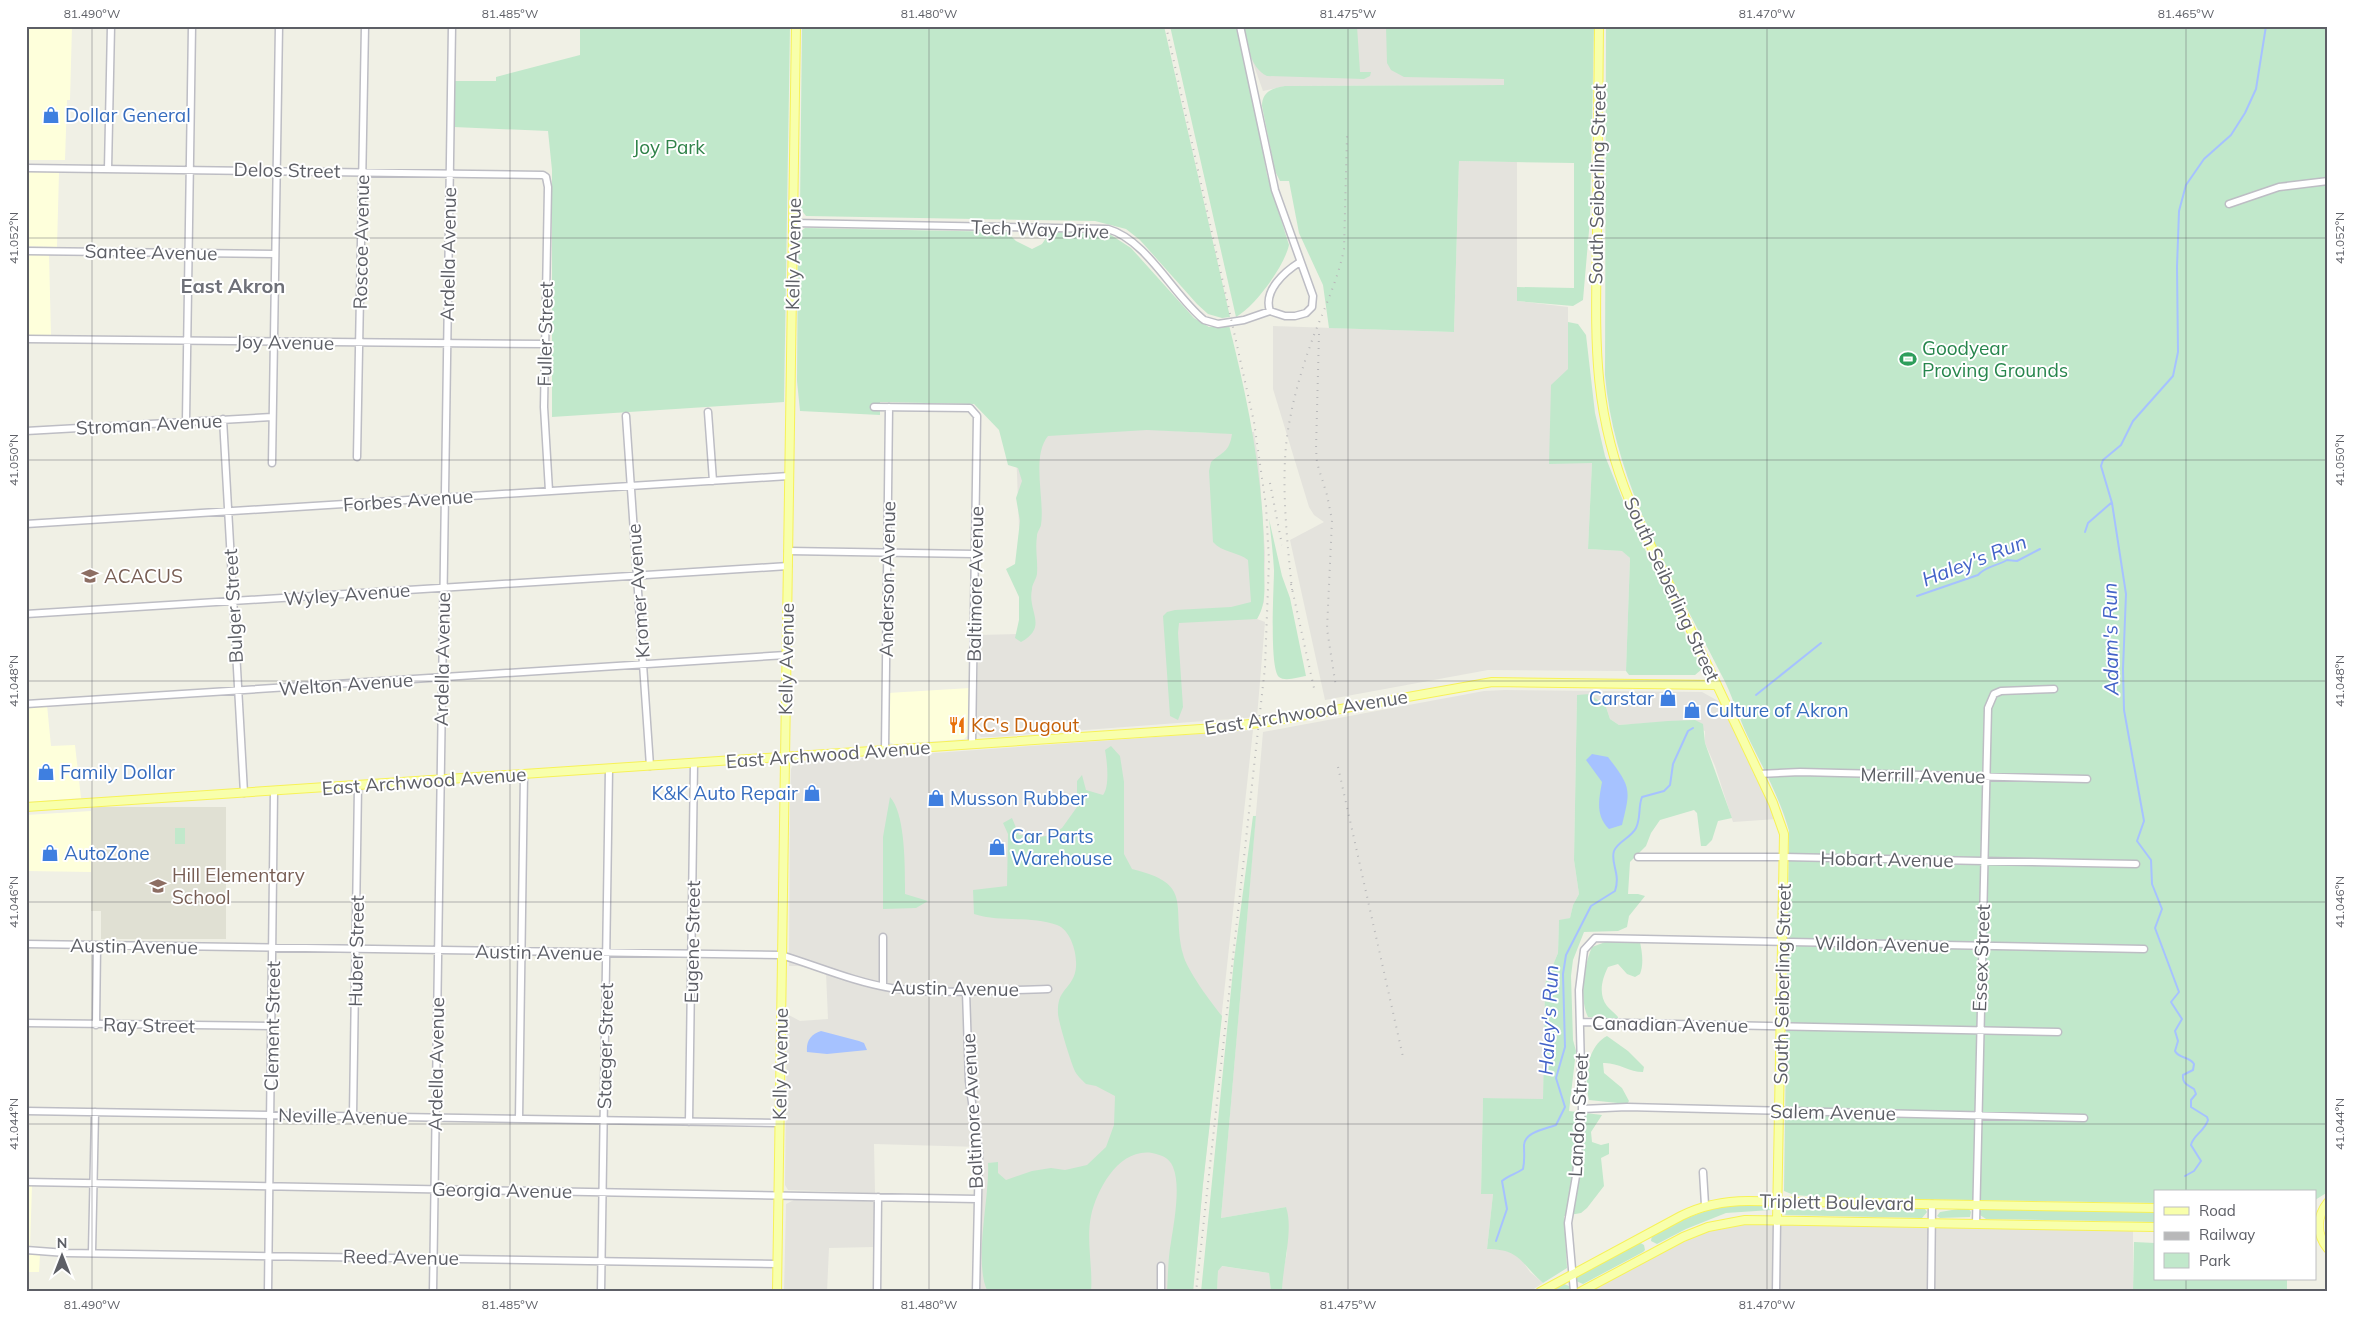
<svg xmlns="http://www.w3.org/2000/svg" width="2354" height="1318" font-family="Mulish,sans-serif">
	<rect width="100%" height="100%" fill="#f0f0e5"/>
	<path fill="#feffdb" d="M26,26h46l-2,74h-3l-2,60h-39z
		M26,171l33,1 -2,75 -31,-1z
		M49,254l2,82 -25,-1v-80z
		M970,688v45l-6,6 -70,5 -5,-2 -2,-5 1,-44z
		M47,705l4,41 24,-1 6,53 -55,4v-95z
		M91,811v61l-65,-1v-56z
		M26,1185h6l-2,63 -4,-1z
		M26,1253l14,2 -1,17h-13z"/>
	<path fill="#e4e3dd" d="M1244,26h261l-1,59 -219,1 -22,5 -15,-42z
		M1459,161l58,1v139l51,6v62l-19,94h43l-4,86 35,2 7,7 -4,113 -138,-1 -163,30 -35,-160 34,-18 -10,-7 -5,-8 -36,-118v-63l181,6z
		M1015,421l191,12 48,-1 5,33 6,87 -1,50 -7,17 8,3 -8,95 -263,20h-13l-5,-5 3,-97 44,-1z
		M1505,690l197,2 20,11 55,116 -44,3 -18,-56 -10,-23v-12l-24,-10 -62,4 -9,-6 -4,-12 -29,-12 -3,165 5,34 -6,11 -3,13 -11,3 -1,32 -13,31 -2,116 -60,-2 -2,95 12,1 -6,55h15l17,7 11,16 13,11 -14,9h-247v-16l5,-23 -1,-46 -65,11 42,-486 221,-41z
		M1253,730l-50,454 -10,108h-213v-145l-106,-3 1,49 -87,-3 -3,-5 2,-171 13,7 28,-2 -2,-46 -27,-7h-10l1,-161 1,-36 3,-6z
		M869,1199l5,3v45l-45,1 -2,44h-43l2,-88 8,-4z
		M1726,1222l407,4v66h-553l103,-55z
		M1221,1266l48,7 2,19h-54l1,-21z"/>
	<path fill="#e0e0d3" d="M91,807h135v132h-125v-28h-10z"/>
	<path fill="#c1e8cb" d="M580,26h210l-6,376 -232,15v-247l-4,-39 -94,-4 1,-46h41v-4l84,-22z
		M802,26h362l66,291 -8,1 -14,-4 -11,-10 -57,-64 -14,-11 -31,-8 -289,-5 -6,-8z
		M1170,26h67l19,86 11,63 22,70c-5,22 -34,61 -53,72z
		M1244,26h113l3,46h11l-1,4 -6,3 -97,-3c-18,-9 -19,-32 -23,-50z
		M1386,26h208l-4,193 -7,81 -10,6 -56,-5v-14l57,1v-125l-115,-2 -5,171 -125,-4 -6,-43 -24,-52 -10,-52h-9l-5,-10 -13,-65c0,-14 10,-18 23,-20l219,-1v-6l-100,-2 -13,-7 -4,-7z
		M1606,26h722v1166l-13,8v-8h-160v11l-321,-5 -40,-3 -10,-4 5,-360c-9,-33 -26,-63 -41,-94 -10,-21 -16,-43 -27,-63 -48,-95 -107,-191 -116,-299z
		M805,228l202,4 9,9 16,8 10,-5 6,-9 11,-3 52,3 20,13 63,70 15,9 20,-2c20,80 36,159 35,242 0,18 3,36 -7,52l-78,4 -1,10 5,74 -5,13 -8,-4 -7,-100 4,-4 8,-2 56,-3 20,-5 -3,-42c-10,-8 -27,-8 -35,-18l-4,-71 2,-9c12,-11 18,-9 21,-28l-85,-4 -99,6c-17,21 -3,64 -7,89 -1,4 -4,7 -4,11 -2,13 1,26 0,38 -1,6 -5,10 -5,15 -5,23 17,37 -11,53l-6,-4 4,-18v-23l-13,-28 9,-5 5,-43 -4,-23 6,-17 -4,-13 -10,-3 -9,-35 -25,-26 -94,-2v13l-80,-4 -3,-30 1,-142 3,-8z
		M1568,322l10,2 8,11 9,78 10,43 25,62 72,151 -7,6h-66l-3,-4 4,-113 -8,-7 -34,-2 4,-86 -43,1 2,-79 17,-16z
		M1269,519l13,57 8,22 16,78c-7,1 -21,6 -27,1 -10,-9 -5,-90 -5,-107 -1,-17 -3,-34 -5,-51z
		M1590,694l16,13 4,12 9,6 49,-4 27,-1 8,4 2,19 27,75 -14,3 -6,19 -6,6h-5l-4,-33 -3,-3 -34,10 -9,13 -5,13 -16,16 -2,32h10l7,2 -16,20 -2,11 -9,4 -34,1 -11,28 -2,16 2,64 3,11 -7,60 33,4 -11,17 1,10 9,3 8,-2v11l-8,4 3,28 -17,22 -6,5 -17,3 3,52 -24,15c-22,-19 -22,-34 -56,-34l6,-55h-12l2,-96 60,1 2,-115 13,-31 1,-33 11,-2 3,-13 6,-11 -5,-34 3,-165z
		M1111,746l9,10 4,26v72l8,15c63,15 39,36 51,85 3,15 29,50 39,62l-19,168 -10,108h-26c1,-16 1,-34 4,-50 3,-20 10,-56 2,-75 -4,-10 -12,-12 -21,-14 -33,-5 -55,36 -61,63 -5,24 2,51 0,76h-103c-15,-27 2,-96 0,-129l10,-1v11l8,7 26,-9 19,-3 14,2 22,-5 19,-18 8,-22 1,-29 -19,-10 -10,-2c-4,-4 -10,-9 -12,-15 -4,-10 -15,-45 -16,-55 -1,-23 9,-22 16,-38 6,-14 -1,-45 -17,-51 -26,-10 -56,-2 -83,-11l-1,-24 34,-4 1,-52 -5,-11 9,-5 7,17 21,2 11,-2 11,-7 15,-21v-26l5,-6 4,15 17,5c7,-9 4,-34 2,-45z
		M890,797c16,17 15,74 15,97l23,7 -12,7 -33,1v-72z
		M1253,816h3l-35,402 65,-11c8,23 -4,61 -4,85h-11l-2,-19 -47,-7 -4,5 -1,21h-16l33,-332z
		M175,828h10v16h-10z
		M1608,941l32,1c2,10 4,22 0,32l-5,3 -8,-3 -9,-10 -10,3c-6,12 -10,27 -1,39 3,4 8,7 11,11v3l-30,-3c-9,-18 -4,-52 4,-70z
		M1607,1036l21,15 16,16 -1,5c-14,0 -26,-10 -40,-9l1,10 18,15 7,13 -2,3 -38,-4c-5,-20 -3,-53 18,-64z
		M1740,1205h28l3,5 -45,3 -40,16 -29,15 -6,-3 1,-6c29,-15 54,-28 88,-30z
		M1843,1207l76,1 6,1 2,3 -5,6 -136,-3 -3,-2 3,-4 42,1z
		M1964,1208l5,1 2,3 -1,5 -30,1 -3,-2 3,-4z
		M1984,1209l171,3v10l-169,-3 -6,-4v-4z
		M1639,1242l5,3 1,5 -2,2 -60,32 -7,-3 1,-5z
		M2134,1242l21,1v36h132v13h-154z
		M1562,1283l7,3v6h-22z"/>
	<path fill="#a6c2ff" d="M1592,754l16,3c23,30 23,32 14,68l-13,4c-14,-14 -10,-30 -7,-47l-16,-22z
		M821,1031l38,10 5,2 3,7 -40,4 -20,-2c-1,-11 4,-18 14,-21z"/>
	<g fill="none" stroke-linecap="round" stroke-linejoin="round">
		<path stroke="#a6c2ff" stroke-width="2" d="M2325,26l3,3
			M2085,532l3,-9 23,-20
			M1917,596l61,-21c8,-9 19,-9 29,-15l10,1 23,-12
			M1756,695l65,-52
			M2185,1176l9,-5 7,-10 -10,-16c2,-10 14,-14 17,-25l-1,-3 -16,-10v-7l5,-6 -2,-5c-6,-4 -12,-5 -11,-14l10,-5 1,-6c-5,-8 -15,-5 -19,-13l3,-10 -3,-10 7,-12 -11,-17 8,-10 -24,-64 7,-19 -10,-25 -1,-24 -14,-19 7,-20 -20,-111 -1,-41 3,-75 -14,-91 -11,-37 2,-6 18,-15 12,-24 40,-45 5,-24 -1,-85 2,-56 7,-26 18,-26 27,-24 14,-22 11,-24 10,-63
			M1496,1241l11,-32 -5,-28c7,-6 14,-7 21,-12 2,-9 1,-15 1,-24 1,-13 21,-16 32,-20l9,-18 -9,-29 9,-31 -2,-73 3,-19 25,-49 24,-15c6,-17 -5,-28 -1,-40 4,-10 17,-13 22,-23 5,-10 2,-21 6,-31l22,-6 6,-6 3,-21 15,-33 5,-3"/>
		<g stroke="#bdbdc4" stroke-width="9">
			<path id="minor" d="M26,168l517,7 3,2 2,10 -4,220 5,84
				M108,169l3,-143
				M2229,204l50,-17 49,-6
				M793,223l315,6c39,11 65,66 96,91l14,4 26,-4 26,-9 15,5h10l11,-3 6,-6 1,-11 -38,-106 -35,-164
				M26,251l249,3
				M1270,311c-7,-20 14,-39 30,-49
				M26,339l519,5
				M874,407l96,1 7,8 -5,328
				M708,412l5,69
				M626,416l24,350
				M223,419l21,374
				M186,421l6,-395
				M26,431l246,-14
				M357,457l8,-431
				M272,463l7,-437
				M26,524l763,-48
				M788,551l186,3
				M26,614l762,-48
				M26,704l760,-49
				M885,751l4,-344
				M1759,774l41,-2 287,7
				M1638,857h146l352,7
				M883,937v49
				M26,944l755,11c36,11 73,27 110,33 51,7 105,2 157,1
				M966,991l3,90 10,72 -3,139
				M1581,1022l477,10
				M26,1023l246,3
				M96,1025l1,-79
				M1582,1109l45,-2 457,11
				M26,1111l753,12
				M353,1116l5,-330
				M519,1119l5,-345
				M689,1122l5,-359
				M1703,1172l2,33
				M26,1182l951,17
				M1976,1224l12,-516 6,-14 7,-3 53,-2
				M26,1250l40,3 711,11
				M92,1252l3,-140
				M268,1292l6,-501
				M433,1292l19,-1266
				M601,1292l8,-523
				M877,1292l1,-95
				M1161,1292v-26
				M1574,1292l-6,-69 8,-47 6,-67 -3,-119 5,-40 11,-12 549,11
				M1776,1292l1,-71
				M1931,1292l1,-88"/>
		</g>
		<g stroke="#f7f257" stroke-width="10">
			<path id="major" d="M1599,26c-1,68 -1,137 -2,205 -1,100 -7,175 33,271l143,301 11,31 -7,387
				M26,807l1190,-79 51,-6 225,-40 225,3
				M2328,1202c-12,15 -12,32 0,47
				M777,1292l19,-1266
				M1540,1292l141,-76c22,-11 42,-15 67,-15l407,7
				M1580,1292l103,-55 25,-10 37,-7 410,7"/>
		</g>
		<use href="#minor" stroke="#fff" stroke-width="6"/>
		<use href="#major" stroke="#f8ffab" stroke-width="8"/>
		<path stroke="#b8b8b9" stroke-width="2" stroke-dasharray="1 6" stroke-linecap="butt" d="M1166,26l88,396 12,84 3,55 -4,106 -69,625
			M1319,334l-3,115 1,14 10,32 5,25 -5,109 9,58
			M1270,483l12,62
			M1291,584l23,104
			M1292,590c-5,-52 -13,-119 -2,-171 5,-28 14,-57 24,-84 11,-28 24,-56 30,-86l3,-114
			M1338,767l65,290"/>
	</g>
	<path fill="none" stroke="#5d5f66" stroke-width="1" stroke-opacity="0.45" d="M92,26v1266M510,26v1266M929,26v1266M1348,26v1266M1767,26v1266M2186,26v1166M26,238h2302M26,460h2302M26,681h2302M26,902h2302M26,1124h2302M2186,1279v13"/>
	<defs>
		<g id="shop-bare" transform="scale(1.35)"><path d="M-5-2.5h2.3a2.7 3.5 0 0 1 5.4 0H5L5.5 6h-11ZM-1.5-2.5h3a1.5 2.3 0 0 0-3 0Z" fill="#3f7fe0" stroke="#fff" stroke-width="2.5" paint-order="stroke"/></g>
		<g id="stadium-bare" transform="scale(1.35)"><path d="M0-5a6.5 5 0 1 0 0 10a6.5 5 0 1 0 0-10ZM-3.5-1.8h7v3.6h-7Z" fill="#2e9e5b" stroke="#fff" stroke-width="2.5" paint-order="stroke"/></g>
		<g id="school-bare" transform="scale(1.35)"><path d="M0-5L7-2L0 1L-7-2ZM-4 1L0 2.5L4 1V4Q0 6-4 4Z" fill="#8d6e63" stroke="#fff" stroke-width="2.5" paint-order="stroke"/></g>
		<g id="restaurant-bare" transform="scale(1.35)"><path d="M-5-6h1v4h1v-4h1v4h1v-4h1v5L-1.5 .5V6h-2V.5L-5-1ZM5-6V6H3V1.5H1.5Q1.5-4 5-6Z" fill="#e8710a" stroke="#fff" stroke-width="2.5" paint-order="stroke"/></g>
	</defs>
	<g fill-rule="evenodd">
		<use href="#shop-bare" x="51" y="115"/>
		<use href="#stadium-bare" x="1908" y="359"/>
		<use href="#school-bare" x="90" y="576"/>
		<use href="#shop-bare" x="1668" y="698"/>
		<use href="#shop-bare" x="1692" y="710"/>
		<use href="#restaurant-bare" x="957" y="725"/>
		<use href="#shop-bare" x="46" y="772"/>
		<use href="#shop-bare" x="812" y="793"/>
		<use href="#shop-bare" x="936" y="798"/>
		<use href="#shop-bare" x="997" y="847"/>
		<use href="#shop-bare" x="50" y="853"/>
		<use href="#school-bare" x="158" y="886"/>
	</g>
	<g text-anchor="middle" dominant-baseline="central" stroke-width="4" stroke-linejoin="round" paint-order="stroke">
		<g font-size="19" fill="#366cbe" stroke="#fff" text-anchor="start">
			<text x="65" y="115">Dollar General</text>
			<text x="1654" y="698" text-anchor="end">Carstar</text>
			<text x="1706" y="710">Culture of Akron</text>
			<text x="60" y="772">Family Dollar</text>
			<text x="798" y="793" text-anchor="end">K&amp;K Auto Repair</text>
			<text x="950" y="798">Musson Rubber</text>
			<text x="1011" y="836">Car Parts<tspan x="1011" dy="22">Warehouse</tspan></text>
			<text x="64" y="853">AutoZone</text>
		</g>
		<g font-size="19" fill="#308249" stroke="#fff">
			<text x="669" y="147">Joy Park</text>
		</g>
		<g font-size="19" fill="#5d5f66" stroke="#fff">
			<text transform="translate(287 170) rotate(1)">Delos Street</text>
			<text transform="translate(1597 184) rotate(-89)">South Seiberling Street</text>
			<text transform="translate(1040 229) rotate(2)">Tech Way Drive</text>
			<text transform="translate(361 242) rotate(-89)">Roscoe Avenue</text>
			<text transform="translate(151 252) rotate(1)">Santee Avenue</text>
			<text transform="translate(448 254) rotate(-89)">Ardella Avenue</text>
			<text transform="translate(793 254) rotate(-89)">Kelly Avenue</text>
			<text transform="translate(545 334) rotate(-89)">Fuller Street</text>
			<text transform="translate(285 342) rotate(1)">Joy Avenue</text>
			<text transform="translate(149 424) rotate(-3)">Stroman Avenue</text>
			<text transform="translate(408 500) rotate(-4)">Forbes Avenue</text>
			<text transform="translate(887 579) rotate(-89)">Anderson Avenue</text>
			<text transform="translate(975 584) rotate(-89)">Baltimore Avenue</text>
			<text transform="translate(1672 589) rotate(65)">South Seiberling Street</text>
			<text transform="translate(638 591) rotate(-94)">Kromer Avenue</text>
			<text transform="translate(347 594) rotate(-4)">Wyley Avenue</text>
			<text transform="translate(233 606) rotate(-93)">Bulger Street</text>
			<text transform="translate(442 659) rotate(-89)">Ardella Avenue</text>
			<text transform="translate(786 659) rotate(-89)">Kelly Avenue</text>
			<text transform="translate(346 684) rotate(-4)">Welton Avenue</text>
			<text transform="translate(1306 712) rotate(-9)">East Archwood Avenue</text>
			<text transform="translate(828 754) rotate(-4)">East Archwood Avenue</text>
			<text transform="translate(1923 775) rotate(1)">Merrill Avenue</text>
			<text transform="translate(424 781) rotate(-4)">East Archwood Avenue</text>
			<text transform="translate(1887 859) rotate(1)">Hobart Avenue</text>
			<text transform="translate(692 942) rotate(-89)">Eugene Street</text>
			<text transform="translate(1882 944) rotate(1)">Wildon Avenue</text>
			<text transform="translate(134 946) rotate(1)">Austin Avenue</text>
			<text transform="translate(356 951) rotate(-89)">Huber Street</text>
			<text transform="translate(539 952) rotate(1)">Austin Avenue</text>
			<text transform="translate(1981 958) rotate(-88)">Essex Street</text>
			<text transform="translate(1782 984) rotate(-89)">South Seiberling Street</text>
			<text transform="translate(955 988) rotate(1)">Austin Avenue</text>
			<text transform="translate(1670 1024) rotate(1)">Canadian Avenue</text>
			<text transform="translate(149 1025) rotate(1)">Ray Street</text>
			<text transform="translate(272 1026) rotate(-89)">Clement Street</text>
			<text transform="translate(605 1046) rotate(-89)">Staeger Street</text>
			<text transform="translate(436 1064) rotate(-89)">Ardella Avenue</text>
			<text transform="translate(780 1064) rotate(-89)">Kelly Avenue</text>
			<text transform="translate(972 1111) rotate(-93)">Baltimore Avenue</text>
			<text transform="translate(1833 1112) rotate(1)">Salem Avenue</text>
			<text transform="translate(1578 1115) rotate(-87)">Landon Street</text>
			<text transform="translate(343 1116) rotate(1)">Neville Avenue</text>
			<text transform="translate(502 1190) rotate(1)">Georgia Avenue</text>
			<text transform="translate(1837 1202) rotate(1)">Triplett Boulevard</text>
			<text transform="translate(401 1257) rotate(1)">Reed Avenue</text>
		</g>
		<g font-size="19" fill="#27864d" stroke="#fff" text-anchor="start">
			<text x="1922" y="348">Goodyear<tspan x="1922" dy="22">Proving Grounds</tspan></text>
		</g>
		<g font-size="19" fill="#785e54" stroke="#fff" text-anchor="start">
			<text x="104" y="576">ACACUS</text>
			<text x="172" y="875">Hill Elementary<tspan x="172" dy="22">School</tspan></text>
		</g>
		<g font-size="19" fill="#c56008" stroke="#fff" text-anchor="start">
			<text x="971" y="725">KC's Dugout</text>
		</g>
		<g font-size="20" font-weight="bold" fill="#6e7078" stroke="#fff">
			<text x="233" y="285">East Akron</text>
		</g>
		<g font-size="20" font-style="italic" fill="#4363c8" stroke="#fff">
			<text transform="translate(1974 560) rotate(-21)">Haley's Run</text>
			<text transform="translate(2110 639) rotate(-91)">Adam's Run</text>
			<text transform="translate(1548 1020) rotate(-87)">Haley's Run</text>
		</g>
	</g>
	<rect width="2354" height="1318" fill="none" stroke="#ffffff" stroke-width="55"/>
	<rect x="2154" y="1190" width="162" height="90" fill="#ffffff" stroke="#bebfc2"/>
	<rect x="2164" y="1207" width="25" height="8" fill="#f8ffab" stroke="#bebfc2"/>
	<text x="2199" y="1216" font-size="15" fill="#5d5f66">Road</text>
	<rect x="2164" y="1232" width="25" height="8" fill="#b8b8b9" stroke="#bebfc2"/>
	<text x="2199" y="1240" font-size="15" fill="#5d5f66">Railway</text>
	<rect x="2164" y="1253" width="25" height="15" fill="#c1e8cb" stroke="#bebfc2"/>
	<text x="2199" y="1266" font-size="15" fill="#5d5f66">Park</text>
	<g transform="translate(62 1256)" stroke="#ffffff" stroke-width="4" paint-order="stroke">
	<path d="M0-4L9 19L0 12L-9 19Z" fill="#5d5f66"/>
	<text y="-8" font-size="14" font-weight="bold" text-anchor="middle" fill="#5d5f66">N</text>
	</g>
	<rect x="28" y="28" width="2298" height="1262" fill="none" stroke="#5d5f66" stroke-width="2"/>
	<g font-size="12" text-anchor="middle" fill="#5d5f66">
		<text x="92" y="18">81.490°W</text>
		<text x="510" y="18">81.485°W</text>
		<text x="929" y="18">81.480°W</text>
		<text x="1348" y="18">81.475°W</text>
		<text x="1767" y="18">81.470°W</text>
		<text x="2186" y="18">81.465°W</text>
		<text transform="translate(14 238) rotate(-90)" y="4">41.052°N</text>
		<text transform="translate(2340 238) rotate(-90)" y="4">41.052°N</text>
		<text transform="translate(14 460) rotate(-90)" y="4">41.050°N</text>
		<text transform="translate(2340 460) rotate(-90)" y="4">41.050°N</text>
		<text transform="translate(14 681) rotate(-90)" y="4">41.048°N</text>
		<text transform="translate(2340 681) rotate(-90)" y="4">41.048°N</text>
		<text transform="translate(14 902) rotate(-90)" y="4">41.046°N</text>
		<text transform="translate(2340 902) rotate(-90)" y="4">41.046°N</text>
		<text transform="translate(14 1124) rotate(-90)" y="4">41.044°N</text>
		<text transform="translate(2340 1124) rotate(-90)" y="4">41.044°N</text>
		<text x="92" y="1309">81.490°W</text>
		<text x="510" y="1309">81.485°W</text>
		<text x="929" y="1309">81.480°W</text>
		<text x="1348" y="1309">81.475°W</text>
		<text x="1767" y="1309">81.470°W</text>
	</g>
</svg>
